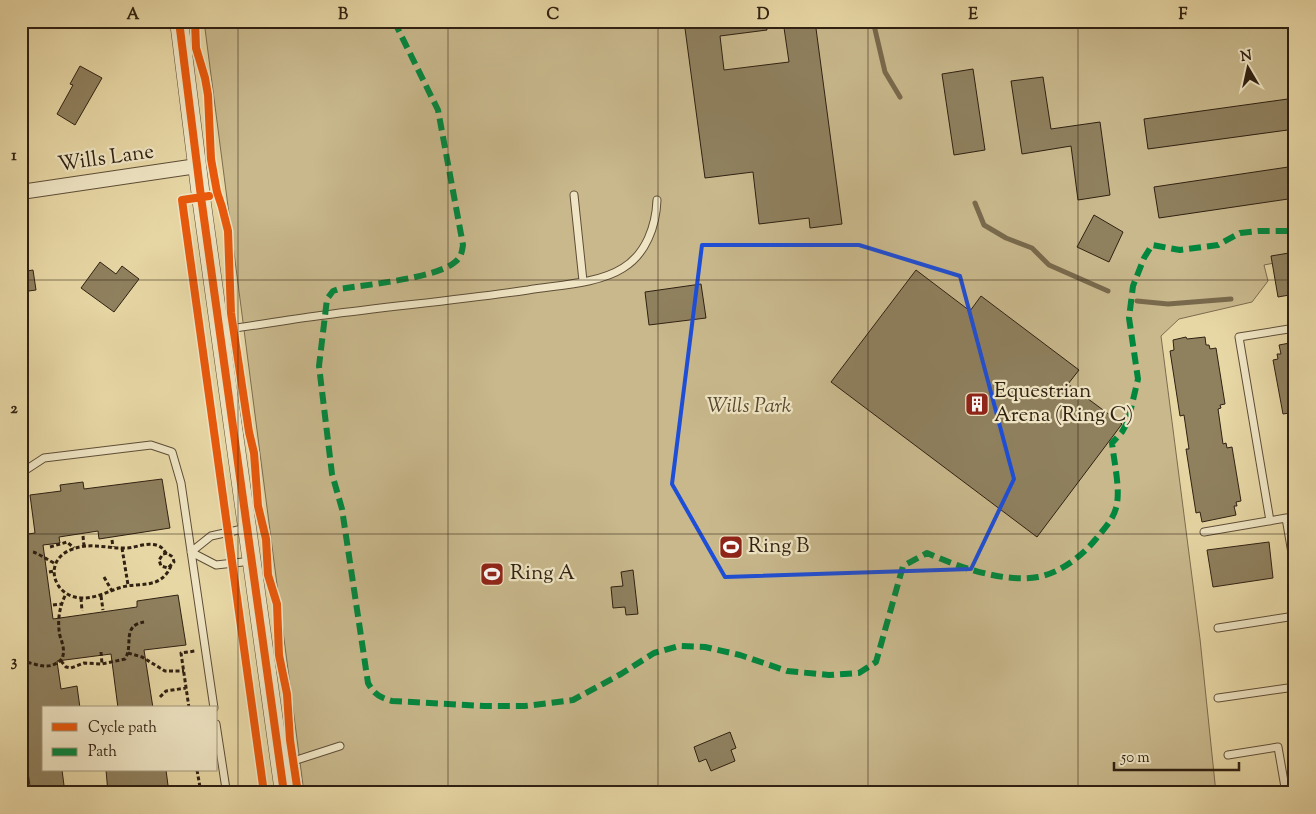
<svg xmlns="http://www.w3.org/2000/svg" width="1316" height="814" font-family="'Sorts Mill Goudy',serif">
	<rect width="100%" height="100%" fill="#e7d7a5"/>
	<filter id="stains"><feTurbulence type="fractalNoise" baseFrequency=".004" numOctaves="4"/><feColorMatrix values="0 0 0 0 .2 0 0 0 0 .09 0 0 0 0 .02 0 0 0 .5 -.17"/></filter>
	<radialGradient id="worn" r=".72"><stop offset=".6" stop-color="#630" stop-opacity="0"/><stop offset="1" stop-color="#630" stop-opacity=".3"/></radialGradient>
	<path fill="#c8b88c" stroke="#7c6c4f" d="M204,21h1091v238l-31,6 4,16 -16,21 -73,17 -18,17 39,303 16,154h-912z"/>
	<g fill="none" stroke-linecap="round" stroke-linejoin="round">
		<path stroke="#79694c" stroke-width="5" d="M873,21l12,51 15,25
			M975,203l9,22 22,13 26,10 17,17 59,26
			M1137,301l31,3 63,-5"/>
	</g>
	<path fill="#8f805e" stroke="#302112" d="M684,21h82l1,9 -47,6 4,34 65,-8 -6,-41h32l27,203 -32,4 -1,-10 -50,6 -6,-52 -48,6z
		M80,66l22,12 -27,47 -18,-11 16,-29 -3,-1z
		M973,69l12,81 -31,5 -12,-81z
		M1043,77l8,52 49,-7 10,73 -32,5 -7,-54 -49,8 -11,-73z
		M1295,98v31l-147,20 -4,-30z
		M1295,166v32l-136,20 -5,-31z
		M1094,215l29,17 -14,30 -32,-15z
		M1295,252v42l-17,3 -7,-41z
		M100,262l16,12 6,-8 17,13 -25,33 -33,-24z
		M33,270l3,20 -15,2v-20z
		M916,270l54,41 11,-15 98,74 -11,14 54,40 -85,113 -206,-155z
		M701,284l5,34 -57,7 -4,-33z
		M1186,337l1,2 18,-2 1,8h3l1,4 6,-1 9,56 -5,1 1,3 -3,1 5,35 3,-1 1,5 5,-1 9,54 -5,1 1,4h-3l2,9 -34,7 -2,-10 -4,1 -10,-64h3l-5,-34 -4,1 -10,-65 4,-1 -1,-10z
		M1295,342v70l-12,2 -10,-54 5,-1 -1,-5h4l-2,-9z
		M162,479l8,49 -71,11 -1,-8 -39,6 1,6 -17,2 10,74 84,-12v-6l41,-6 8,50 -42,5 9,58h-35l-7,-54 -54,7 4,28 16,-3 3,22h-36v62h18l3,23h-34l-10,-69v-189l14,-2 -5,-38 31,-4 -1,-6 23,-3 1,7z
		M1269,542l4,36 -60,9 -6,-37z
		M633,570l5,44 -12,1 -1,-8 -12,1 -2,-21 12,-1 -2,-14z
		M730,732l6,16 -5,2 4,11 -24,10 -5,-12 -7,3 -5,-15z
		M106,770h60l3,23h-61z"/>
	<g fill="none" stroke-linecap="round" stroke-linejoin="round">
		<g stroke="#5e4e37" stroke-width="9">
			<path id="service" d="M574,195l9,86
				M220,330c35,-4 70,-11 105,-15 68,-9 135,-15 203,-25 29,-5 70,-6 95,-22 23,-14 33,-42 34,-68
				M21,473l23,-15 107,-13 21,7 9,31 33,225
				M1286,518l9,-1
				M1270,521l-31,-184 56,-9
				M247,528l-36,8 -20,16 25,13 36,-4
				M1204,532l82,-14 9,53
				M1218,628l77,-12
				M1218,698l77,-11
				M216,724l10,65 4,4
				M1228,755l50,-8 8,46
				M281,765l59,-19"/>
		</g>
		<g stroke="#5e4e37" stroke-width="16">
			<path id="minor" d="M21,192l176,-26"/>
		</g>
		<g stroke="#5e4e37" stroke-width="19">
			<path id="tertiary" d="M179,21l22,176 83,596"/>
		</g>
		<path stroke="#302112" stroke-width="3" stroke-dasharray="4 2.5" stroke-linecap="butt" d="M294,21l1,3
			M83,536l1,10
			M112,540l1,7
			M50,547l17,-5 7,6
			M122,548l6,37
			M33,552c5,1 16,9 23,12
			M167,553l-4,1 -4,6 2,6 7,2 6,-6 -1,-4c-1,-2 -3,-3 -6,-4 -3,-3 -4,-6 -8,-8 -12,-5 -22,2 -33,2 -18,1 -35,-6 -53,1 -31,10 -21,49 10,49 13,0 24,-6 36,-10 20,-7 41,3 52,-22
			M49,572l5,-1
			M104,577l8,14
			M101,596l2,14
			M81,598l1,13
			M53,605l8,-1
			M101,652l1,12
			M128,653l14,4 23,14h19
			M61,661l5,6 5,1 13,-5 18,1 23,-5c9,-14 -4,-33 19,-37
			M21,662c16,0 26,11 41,-3 3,-8 1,-14 -2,-23 -3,-14 -1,-29 6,-42
			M160,697l6,-6 20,-3
			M189,708l-8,-55 14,-2
			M197,770l4,23"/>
		<use href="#service" stroke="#efe5c4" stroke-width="7"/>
		<use href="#minor" stroke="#efe5c4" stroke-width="14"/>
		<use href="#tertiary" stroke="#efe5c4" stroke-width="18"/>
		<path stroke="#00873e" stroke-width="6" stroke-dasharray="12 6" stroke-linecap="butt" d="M394,21l44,89 25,135c-1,7 -2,13 -8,17 -18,16 -90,23 -116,27l-6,2 -6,8 -8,67 13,108 10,35 26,174c6,11 12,15 24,18l92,5h41l48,-6 48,-26 33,-21 25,-7 26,1 35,8 47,16 42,4 30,-2 17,-11 27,-96 24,-13c32,14 76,30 111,24 22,-4 44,-21 57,-37 8,-10 18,-20 21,-32 5,-17 -2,-46 -4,-65l10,-11 6,-11 10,-42 -9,-61 4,-32 11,-28 8,-13 28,5 38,-5 22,-12 18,-2h37"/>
		<g stroke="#efe5c4" stroke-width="11">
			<path id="cycleway" d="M179,21l22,176 83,596
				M195,21l1,27 9,30 3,17 3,64 6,33 5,15 6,24 3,82 18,119 5,21 4,53 8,33 2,36 9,29 2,51 8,39 3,46 8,53
				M209,196l-27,4 82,593"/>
		</g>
		<use href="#cycleway" stroke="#e8590c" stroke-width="8"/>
	</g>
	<path fill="none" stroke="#1d4ed8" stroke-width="4" stroke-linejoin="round" d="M702,245h157l101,31 54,203 -43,90 -246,8 -53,-93z"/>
	<path fill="none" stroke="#302112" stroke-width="1" stroke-opacity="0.55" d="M238,21v772M448,21v772M658,21v772M868,21v772M1078,21v772M21,280h1274M21,534h1274"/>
	<defs>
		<g id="building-square" transform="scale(1.25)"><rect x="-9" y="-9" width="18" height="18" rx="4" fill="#8f2418" stroke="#efe5c4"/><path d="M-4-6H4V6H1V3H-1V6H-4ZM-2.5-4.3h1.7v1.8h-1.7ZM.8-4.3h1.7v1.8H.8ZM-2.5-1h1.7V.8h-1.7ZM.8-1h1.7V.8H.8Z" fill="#fff"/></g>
		<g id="stadium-square" transform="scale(1.25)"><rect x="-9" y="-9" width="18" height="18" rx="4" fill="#8f2418" stroke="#efe5c4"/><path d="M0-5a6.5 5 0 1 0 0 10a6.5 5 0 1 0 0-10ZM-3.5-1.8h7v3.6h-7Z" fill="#fff"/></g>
	</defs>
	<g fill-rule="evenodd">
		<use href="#building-square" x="977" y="404"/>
		<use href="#stadium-square" x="731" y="547"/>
		<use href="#stadium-square" x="492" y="574"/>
	</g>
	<g text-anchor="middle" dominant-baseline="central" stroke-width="4.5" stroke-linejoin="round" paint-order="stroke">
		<g font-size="21" fill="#302112" stroke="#efe5c4">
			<text transform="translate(106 159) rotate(-8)">Wills Lane</text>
		</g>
		<g font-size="21" fill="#302112" stroke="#efe5c4" text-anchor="start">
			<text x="994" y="392">Equestrian<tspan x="994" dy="24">Arena (Ring C)</tspan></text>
			<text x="748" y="547">Ring B</text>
			<text x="510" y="574">Ring A</text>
		</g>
		<g font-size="21" font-style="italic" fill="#564730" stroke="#efe5c4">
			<text x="749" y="407">Wills Park</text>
		</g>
	</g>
	<rect width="1316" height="814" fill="none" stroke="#e7d7a5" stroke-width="55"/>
	<rect x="42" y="706" width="175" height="65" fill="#efe5c4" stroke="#a3977d"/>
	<rect x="52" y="723" width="25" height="8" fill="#e8590c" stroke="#a3977d"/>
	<text x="88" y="732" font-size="15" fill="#302112">Cycle path</text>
	<rect x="52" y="748" width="25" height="8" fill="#00873e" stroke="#a3977d"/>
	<text x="88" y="756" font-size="15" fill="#302112">Path</text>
	<g transform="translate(1248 68) rotate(351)" stroke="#efe5c4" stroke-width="4" paint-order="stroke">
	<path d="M0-4L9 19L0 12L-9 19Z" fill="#302112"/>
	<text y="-8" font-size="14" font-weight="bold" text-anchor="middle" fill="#302112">N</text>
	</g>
	<path d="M1114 762v8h125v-8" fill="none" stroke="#302112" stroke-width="2.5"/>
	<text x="1121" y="762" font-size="15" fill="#302112" stroke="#efe5c4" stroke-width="4" paint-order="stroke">50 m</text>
	<rect x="28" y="28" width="1260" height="758" fill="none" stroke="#302112" stroke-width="2"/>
	<g font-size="16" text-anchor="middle" font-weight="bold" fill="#302112">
		<text x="133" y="19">A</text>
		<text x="343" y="19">B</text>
		<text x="553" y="19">C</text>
		<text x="763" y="19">D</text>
		<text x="973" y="19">E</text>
		<text x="1183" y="19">F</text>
		<text x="14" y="160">1</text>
		<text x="14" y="413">2</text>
		<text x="14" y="666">3</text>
	</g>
	<rect width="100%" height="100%" filter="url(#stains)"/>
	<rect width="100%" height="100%" fill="url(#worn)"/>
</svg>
